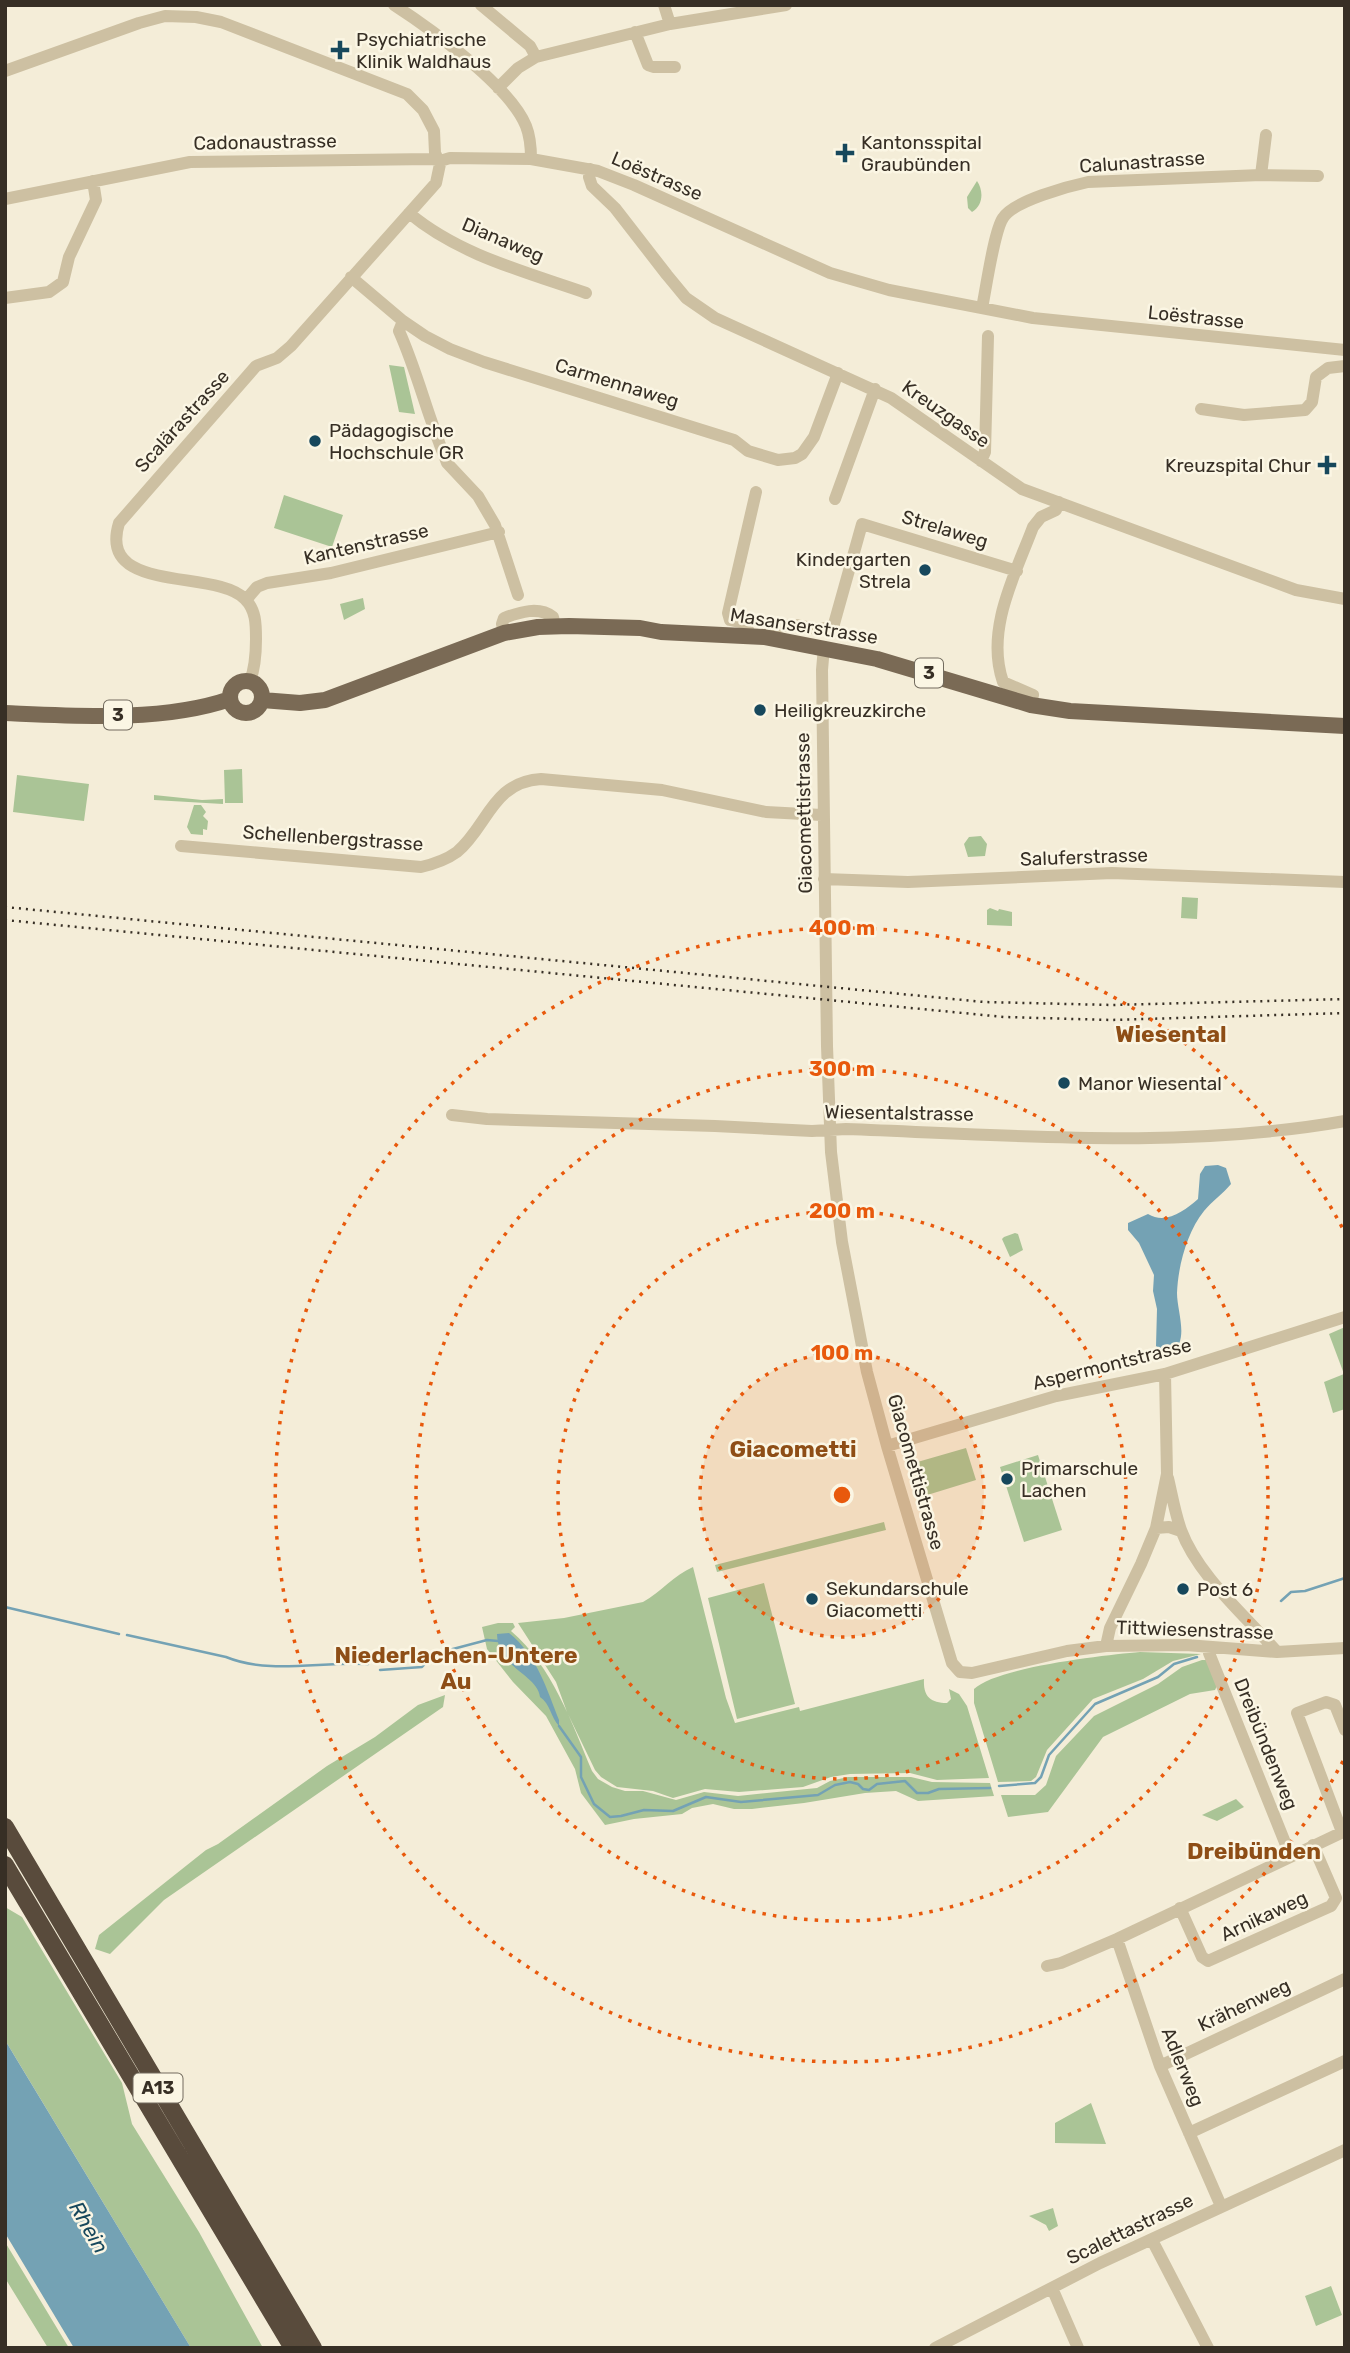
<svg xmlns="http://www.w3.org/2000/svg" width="1350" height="2353" font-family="Rubik,sans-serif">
	<rect width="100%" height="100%" fill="#f4edd8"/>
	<path fill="#aac496" d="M977,181c7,10 6,25 -5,31l-4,-4 -1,-11z
		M389,365l15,2 11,47 -16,-2z
		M284,495l59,20 -11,32 -58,-19z
		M363,598l2,11 -21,11 -4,-16z
		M242,769l1,34h-18l-1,-33z
		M17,775l72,9 -5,37 -71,-9z
		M154,795l48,5 21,-1v5l-69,-4z
		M194,805h7l5,7 -3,4 5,5 -1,9 -4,-1v6l-12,-1 -4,-7z
		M981,836l6,8 -2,12 -17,1 -4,-13 5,-7z
		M1182,897l16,1 -1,21 -16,-1z
		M990,908l8,3 1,-2 13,3v14l-25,-1v-15z
		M1015,1233l3,1 5,16 -13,7 -8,-18 2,-2z
		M1345,1327v82l-12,4 -9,-31 20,-8 -15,-40z
		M966,1448l10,32 -52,16 -10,-33z
		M1038,1455l24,75 -38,12 -24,-75z
		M884,1522l2,8 -169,42 -2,-7z
		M693,1567l33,131 9,25 64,-16 1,4 124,-32c-1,17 6,24 23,24l4,-4 -2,-10 10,5 8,12 22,72 -52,2 -27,-7 -60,1 -19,3 -28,10 -64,5 -34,-3 -32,9 -20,-7 -36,-4 -16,-10 -6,-7 -28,-58 -11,-30 -38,-59 46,-5 79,-16c18,-10 31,-27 50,-35z
		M764,1583l31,121 -58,15 -29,-121z
		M498,1623h15l2,4 -4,4c41,35 61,92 81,140l6,8 14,8 13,4h18l33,9 28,-8 34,4 79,-8 13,-7 18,-4h63l21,5 58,1 4,13 -76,5 -22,-10 -31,2 -61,10 -52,6h-18l-21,-5 -21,4 -10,6 -48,5 -29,6 -24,-32 -6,-24 -29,-53 -33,-34 -26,-33 -5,-22z
		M1140,1652l61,2 -28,7 -30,18 -50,20 -46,51 -11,27 -5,4 -33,1 -24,-79v-14c23,-22 132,-34 166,-37z
		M1202,1660h5l10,26 -2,4 -25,4 -87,43 -55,75 -40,5 -7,-22h34l11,-10 10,-29 38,-40 64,-32 24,-17z
		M445,1695l-2,12 -279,193 -54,54 -15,-5 4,-14 107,-85 12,-6 109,-78 48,-29 43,-32z
		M1236,1799l8,8 -27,14 -15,-6z
		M5,1907l17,10 100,166 10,41 67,108 64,116h-72l-186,-308z
		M1091,2103l15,41 -51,-1v-20z
		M1053,2208l5,18 -9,5 -3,-6 -17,-9z
		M5,2242l64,106h-21l-43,-70z
		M1331,2286l11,29 -26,11 -11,-30z"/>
	<path fill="#74a2b4" d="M1218,1165l8,3 5,16c-8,10 -19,17 -27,27 -17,21 -26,55 -27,82 0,19 13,48 -6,60h-7l-8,-7 1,-37 -4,-18 1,-16 -15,-32 -11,-13v-7l20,-9c18,11 36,-3 50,-15l2,-25 5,-8z
		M509,1633c28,22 38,57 50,87v6c-8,-8 -9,-23 -19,-29 -3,-23 -42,-28 -43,-63z
		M5,2040l15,25 171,283h-117l-69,-115z"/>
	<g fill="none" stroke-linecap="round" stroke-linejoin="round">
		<path stroke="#74a2b4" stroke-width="2.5" d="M1281,1601l10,-9 14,-1 40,-13
			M5,1607l114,27
			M127,1635l99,22c44,18 95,4 142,7
			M380,1670l42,-3 12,-13 53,-14 11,1
			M559,1726l22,31v20l13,27 16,13 11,-1 23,-6 29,1 33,-14 35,5 77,-7 17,-10 15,-3 8,2 5,5 6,1 8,-6 28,-3 12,12h11l11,-4 51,-1
			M999,1786l36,-3 6,-6 8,-22 46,-51 63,-27 16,-13 23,-7"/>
		<path stroke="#cdc0a2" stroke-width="12" d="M394,5c37,24 116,81 132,121 4,10 5,22 5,33
			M481,5l49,41 6,11
			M664,5l6,19
			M635,32l13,33 6,2h21
			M5,71l134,-48 26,-7 31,1 25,5 186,72 16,16 11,21 1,22 5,11 -4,19 -145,163 -14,12 -21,8 -137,157c-22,72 96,45 126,76 11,11 11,25 11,40 0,14 -1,29 -6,42
			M498,88l20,-20 18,-11 134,-33 116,-19
			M590,169l-1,8 3,9 23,22 52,67 19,23 29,20 176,80 131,91 274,101 49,9
			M1261,175l57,1
			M5,199l185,-37 242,-3 8,2 10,-3 81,1 67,12 36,14 196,88 59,17 144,28 312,32
			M409,213c50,42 117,59 177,80
			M351,277l52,44 22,15 25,13 34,13 250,78 14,11 30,9 17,-2 7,-4 12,-17 24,-64
			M5,298l44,-6 14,-10 6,-25 27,-57 -3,-19
			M982,308c4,-19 12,-77 21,-90 10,-17 66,-32 85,-36l173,-7 5,-40
			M403,321l-4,10c18,40 28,83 45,124l3,8 31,33 17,29 23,70
			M1201,409l43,6 61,-5 7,-8 4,-25 12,-9 17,-2
			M981,461l4,-9 3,-116
			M835,499l40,-110
			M246,600l11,-13 10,-4 64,-10 168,-41
			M504,633l-2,-9 2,-6c16,-6 35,-12 49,-1l2,9
			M751,635l-7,-12 -14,-3 -2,-7 28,-121
			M764,637c31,-28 47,3 70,-13l28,-100 155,47
			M824,647l-2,23 5,376 4,106 11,90 25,130 20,74 65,217 8,9 12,1 95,-22 39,-5 80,-1 91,7 68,-4
			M1031,705l2,-10 -30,-13c-18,-52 12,-107 30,-155l8,-10 15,-7 3,-8
			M181,846l240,21c13,-3 25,-7 36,-15 31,-26 35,-70 84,-73l121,11 104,22 56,3
			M824,879l84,3 204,-9 233,9
			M452,1115l35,4 228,7 97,5 34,-2c165,6 336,21 499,-8
			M887,1446l169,-50 109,-22 180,-57
			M1168,1478c4,17 7,35 13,52 17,46 65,86 96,122
			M1156,1528l13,-1 12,4
			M1106,1646l4,-18 31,-64 15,-36 11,-54 -2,-100
			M1209,1647v6l81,202
			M1342,1832l-45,-119 29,-11 9,3 10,25
			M1180,1908l22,49 6,4 123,-55 5,-8 -23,-53
			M1117,1939l43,127 61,140
			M1047,1966l14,-3 56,-24 228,-108
			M1160,2066l185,-87
			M1189,2133l156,-72
			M1152,2240l56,108
			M1052,2288l26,60
			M935,2348l165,-85 245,-113"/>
		<path stroke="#7a6a55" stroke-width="16" d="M230 697a16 16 0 1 1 32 0a16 16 0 1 1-32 0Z
			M262,700l38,3 25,-3 179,-67 34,-6 31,-1 71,2 21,4 103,5 113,22 154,46 39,6 275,15
			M5,713c70,3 159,9 225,-14"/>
		<path stroke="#594b3c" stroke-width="18" d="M5,1827l308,521
			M5,1865l288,483"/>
		<path stroke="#372f25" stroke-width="2.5" stroke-dasharray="2 5" stroke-linecap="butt" d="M5,907l979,95 128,3 233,-6
			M5,920l999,97 107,3 234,-7"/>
	</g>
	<circle cx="842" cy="1495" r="142" fill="#e8590c" fill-opacity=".12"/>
	<g fill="none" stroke="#e8590c" stroke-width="3.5" stroke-dasharray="3.5 7">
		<circle cx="842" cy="1495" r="142"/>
		<circle cx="842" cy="1495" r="284"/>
		<circle cx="842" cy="1495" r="426"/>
		<path d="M1343 1761A567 567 0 1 1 1343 1229"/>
	</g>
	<g fill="#17485c" stroke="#fbf6e4" stroke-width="2.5">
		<path d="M336.5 39.5h7v7h7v7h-7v7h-7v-7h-7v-7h7z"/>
		<path d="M841.5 142.5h7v7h7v7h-7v7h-7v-7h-7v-7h7z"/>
		<circle cx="315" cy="441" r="7"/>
		<path d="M1323.5 454.5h7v7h7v7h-7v7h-7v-7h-7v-7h7z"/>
		<circle cx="925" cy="570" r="7"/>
		<circle cx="760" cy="710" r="7"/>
		<circle cx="1064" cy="1083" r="7"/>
		<circle cx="1007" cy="1479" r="7"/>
		<circle cx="1183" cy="1589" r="7"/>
		<circle cx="812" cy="1599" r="7"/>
	</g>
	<g text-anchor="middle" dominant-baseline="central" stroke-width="5" stroke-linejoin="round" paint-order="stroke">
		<g fill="#fbf6e4" stroke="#726b5e" stroke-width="2">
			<rect x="915" y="658.5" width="28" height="29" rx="5"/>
			<rect x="104" y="700.5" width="28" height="29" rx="5"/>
			<rect x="133.5" y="2073.5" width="49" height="29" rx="5"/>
		</g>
		<g font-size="18" font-weight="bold" fill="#372f25">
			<text x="929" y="673">3</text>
			<text x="118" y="715">3</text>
			<text x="158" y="2088">A13</text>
		</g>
		<g font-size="19" fill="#372f25" stroke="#fbf6e4" text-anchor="start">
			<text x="356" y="39">Psychiatrische<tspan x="356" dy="22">Klinik Waldhaus</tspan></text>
			<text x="861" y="142">Kantonsspital<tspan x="861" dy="22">Graubünden</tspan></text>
			<text x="329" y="430">Pädagogische<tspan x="329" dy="22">Hochschule GR</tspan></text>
			<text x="1311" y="465" text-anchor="end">Kreuzspital Chur</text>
			<text x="911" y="559" text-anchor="end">Kindergarten<tspan x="911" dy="22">Strela</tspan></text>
			<text x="774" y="710">Heiligkreuzkirche</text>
			<text x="1078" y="1083">Manor Wiesental</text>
			<text x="1021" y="1468">Primarschule<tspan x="1021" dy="22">Lachen</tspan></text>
			<text x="826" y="1588">Sekundarschule<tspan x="826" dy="22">Giacometti</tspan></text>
			<text x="1197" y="1589">Post 6</text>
		</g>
		<g font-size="19" fill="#372f25" stroke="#fbf6e4">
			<text transform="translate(265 142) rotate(-1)">Cadonaustrasse</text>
			<text transform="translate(1142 162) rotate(-4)">Calunastrasse</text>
			<text transform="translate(657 176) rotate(23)">Loëstrasse</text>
			<text transform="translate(503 240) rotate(23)">Dianaweg</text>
			<text transform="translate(1196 317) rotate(6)">Loëstrasse</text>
			<text transform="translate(617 383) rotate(17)">Carmennaweg</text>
			<text transform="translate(946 414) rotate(35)">Kreuzgasse</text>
			<text transform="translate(182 421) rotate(-48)">Scalärastrasse</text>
			<text transform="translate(945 529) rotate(17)">Strelaweg</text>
			<text transform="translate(366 544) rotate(-13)">Kantenstrasse</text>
			<text transform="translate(804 626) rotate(9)">Masanserstrasse</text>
			<text transform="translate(804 813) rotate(-91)">Giacomettistrasse</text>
			<text transform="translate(333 838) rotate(4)">Schellenbergstrasse</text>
			<text transform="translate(1084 857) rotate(-2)">Saluferstrasse</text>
			<text transform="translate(899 1113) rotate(1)">Wiesentalstrasse</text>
			<text transform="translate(1112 1364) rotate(-14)">Aspermontstrasse</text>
			<text transform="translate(916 1472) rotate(74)">Giacomettistrasse</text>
			<text transform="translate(1195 1630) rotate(2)">Tittwiesenstrasse</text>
			<text transform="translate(1266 1744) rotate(68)">Dreibündenweg</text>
			<text transform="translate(1264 1916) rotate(-25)">Arnikaweg</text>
			<text transform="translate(1244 2005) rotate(-25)">Krähenweg</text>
			<text transform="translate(1183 2067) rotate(68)">Adlerweg</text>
			<text transform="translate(1130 2229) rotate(-26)">Scalettastrasse</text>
		</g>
		<g font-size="21" font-style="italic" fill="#17485c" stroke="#fbf6e4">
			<text transform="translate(89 2227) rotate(60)">Rhein</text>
		</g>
		<g font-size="23" font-weight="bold" fill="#8e4e16" stroke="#fbf6e4">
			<text x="1171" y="1034">Wiesental</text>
			<text x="793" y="1449">Giacometti</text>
			<text x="456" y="1655">Niederlachen-Untere<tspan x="456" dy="26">Au</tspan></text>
			<text x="1254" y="1851">Dreibünden</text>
		</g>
	</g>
	<circle cx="842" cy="1495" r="10" fill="#e8590c" stroke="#fbf6e4" stroke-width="3.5"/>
	<g font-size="21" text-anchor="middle" font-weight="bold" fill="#e8590c" stroke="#fbf6e4" stroke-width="5" stroke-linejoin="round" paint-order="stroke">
		<text x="842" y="935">400 m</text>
		<text x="842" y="1076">300 m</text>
		<text x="842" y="1218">200 m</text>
		<text x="842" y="1360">100 m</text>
	</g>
	<rect width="1350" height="2353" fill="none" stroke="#372f25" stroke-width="14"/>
</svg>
